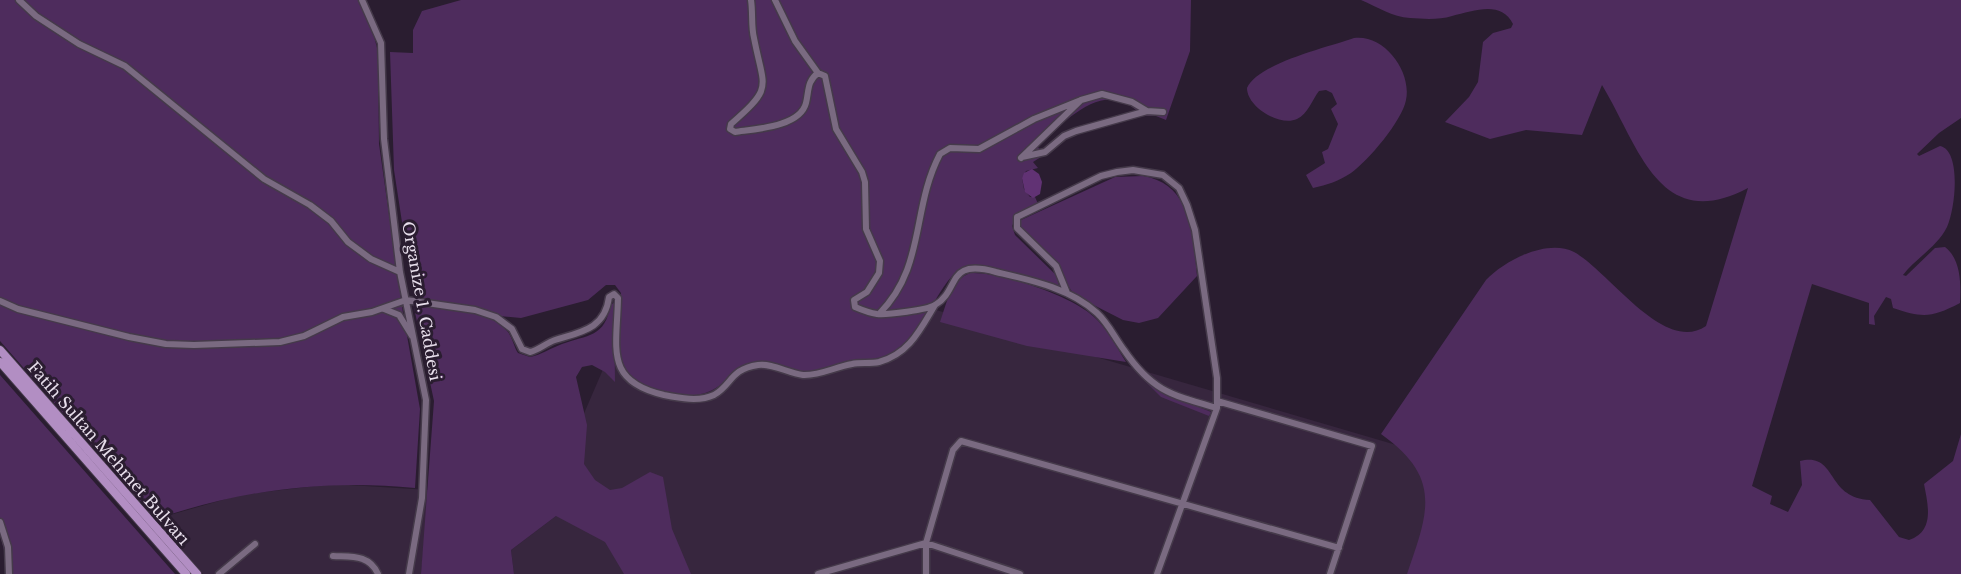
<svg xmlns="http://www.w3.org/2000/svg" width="1961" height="574" font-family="'Libre Baskerville',serif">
	<rect width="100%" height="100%" fill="#2a1d30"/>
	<path fill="#37263e" d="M663,230l887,260 58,84h-1094l-3,-24 45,-34 5,-49z
		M333,484l96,6 -8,84h-218l-47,-55 84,-24z"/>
	<path fill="#4e2c5d" d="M0,0h360l11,24 7,28 1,92 24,169 17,96 -5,79c-89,-9 -174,2 -259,31l-156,-178z
		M461,0h730l-1,51 -24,69 -10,-4h-14c-36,-42 -77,6 -105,30l7,9 -11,7 5,6 -12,3 -4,7 2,11 6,8h5l4,9 -23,11 -4,9 3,9 42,41 2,10c-27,0 -71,-28 -96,-18 -21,8 -39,62 -60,79 -18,15 -38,11 -60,16 -15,3 -28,11 -44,8 -13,-1 -25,-11 -39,-10 -21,1 -33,23 -50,30 -15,7 -29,4 -44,1 -59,-11 -47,-51 -45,-99l-6,-8h-9l-18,15 -67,18 -22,-2 -28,-10 -38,-5 -20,-7 -19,-124 -4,-118 23,1v-23l9,-19z
		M1361,0h600v118l-22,15 -22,21 2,2 21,-10c21,4 16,61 7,81 -9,19 -32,32 -44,48l3,1 29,-28 10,-1c16,12 16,37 15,56 -29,15 -37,15 -67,5l-2,-9 -5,-2 -12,19 1,9 -6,-1v-21l-57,-19 -60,202 20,10 -2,8 18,8 14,-27 -2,-24c38,-9 25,37 70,39l29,37 10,3c26,-9 19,-35 15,-56l29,-23 8,-27v140h-554c21,-61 36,-96 -26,-140l105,-154c18,-19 61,-42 88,-28 35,19 90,103 132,74l42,-138c-89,47 -109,-42 -146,-103l-20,50 -56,-5 -36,9 -45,-17 24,-25 9,-15 5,-40 10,-9 18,-5 2,-4c-12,-24 -39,-13 -61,-8 -13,4 -28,3 -42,2 -18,-1 -32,-11 -49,-18z
		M1354,38c30,-4 58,33 52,62 -4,21 -38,61 -55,73 -12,8 -24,12 -38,15l-7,-13 19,-12 -3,-11 6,-3 10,-25 -7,-15 6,-5 -5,-11 -6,-3 -7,1c-7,9 -11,23 -22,28 -17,8 -50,-12 -50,-31 11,-25 82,-41 107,-50z
		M1143,176c49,8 50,59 54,100l-39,42 -19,5 -16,-3 -49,-25 -20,-32 -35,-35 2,-8 94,-43z
		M970,273c29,-2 102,23 123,43 14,12 23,30 33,46l-99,-16 -87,-24c7,-19 10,-41 30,-49z
		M413,303c29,5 75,4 95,29 5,7 6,15 10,21l12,4c11,-2 21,-9 32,-13 25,-9 44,-7 48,-39l4,-2 1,79 -10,-10 -13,-7 -10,2 -6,10 11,48 -3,39 11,16 15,10 12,-2 28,-16 13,5 9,52 19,45h-67l-19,-32 -49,-26 -45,34 3,24h-93l13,-173z
		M1134,370l27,22 50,20 -2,4 -48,-19z
		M0,375l175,199h-165l-10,-40z"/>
	<path fill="#613274" d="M1032,169l7,5 3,8 -2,12 -7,4 -8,-6 -3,-14 2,-5z"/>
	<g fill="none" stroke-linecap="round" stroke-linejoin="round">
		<g stroke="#453a4a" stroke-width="9">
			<path id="minor" d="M19,0l17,16 43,28 46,22 139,113 46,26 21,16 17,21 23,17 29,13
				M362,0l19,43 3,96 16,133 26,128 -4,98 -13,76
				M751,0c2,13 0,26 3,38 10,52 20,48 -23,86l-1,5 5,3c20,-3 65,-5 71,-29 3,-12 1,-22 12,-30l7,3 11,53 26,43 3,10 1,47 14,32 -1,12 -12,19 -13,8 1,7c7,3 15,6 22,7 10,1 50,-4 58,-9 26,-15 10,-47 61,-33 34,8 74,16 101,41 11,10 18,25 27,37 28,41 47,45 93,58
				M775,0l20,41 23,32
				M1022,157l23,-5 19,-16 12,-5 71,-20 16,1
				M1021,158l60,-58 21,-6 30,8 15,9
				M1067,293l-11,-27 -39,-38v-11l84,-41 16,-4 16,-2 30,5 16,13 8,17 8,25 22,148v30l-60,166
				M0,301l18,8 111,28 37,7 28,1 86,-3 24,-6 39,-19 29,-5 34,-12 69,10 21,7 16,12 10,20 8,3c9,-2 16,-9 25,-12 26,-8 50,-11 54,-43l5,-3 4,4c-1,51 -14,83 46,97 15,3 35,7 50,0 18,-10 16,-26 44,-30 14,-2 30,8 45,10 16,1 32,-8 49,-11 8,-2 18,0 27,-2 30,-8 41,-32 56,-57
				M384,309l15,6 13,21
				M879,314c47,-47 32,-105 61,-160l10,-6 29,1 55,-30 47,-19
				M1217,401l155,45 -42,128
				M0,522l8,25 1,27
				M333,556c18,1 36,-2 45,18
				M219,574l36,-30
				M818,574l108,-31 94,31
				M926,574v-31l27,-93 8,-9 378,107"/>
		</g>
		<g stroke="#453a4a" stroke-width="10">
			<path id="major" d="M0,350l197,224
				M0,362l186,212"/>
		</g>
		<use href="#minor" stroke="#7a6a81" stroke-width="6"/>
		<use href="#major" stroke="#b28ec3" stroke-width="8"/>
	</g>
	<g text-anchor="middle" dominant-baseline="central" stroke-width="6" stroke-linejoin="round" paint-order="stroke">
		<g font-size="16" fill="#e7deeb" stroke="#2a1d30">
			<text transform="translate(422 301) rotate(80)">Organize 1. Caddesi</text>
			<text transform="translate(109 453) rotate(49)">Fatih Sultan Mehmet Bulvarı</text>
		</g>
	</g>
</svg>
